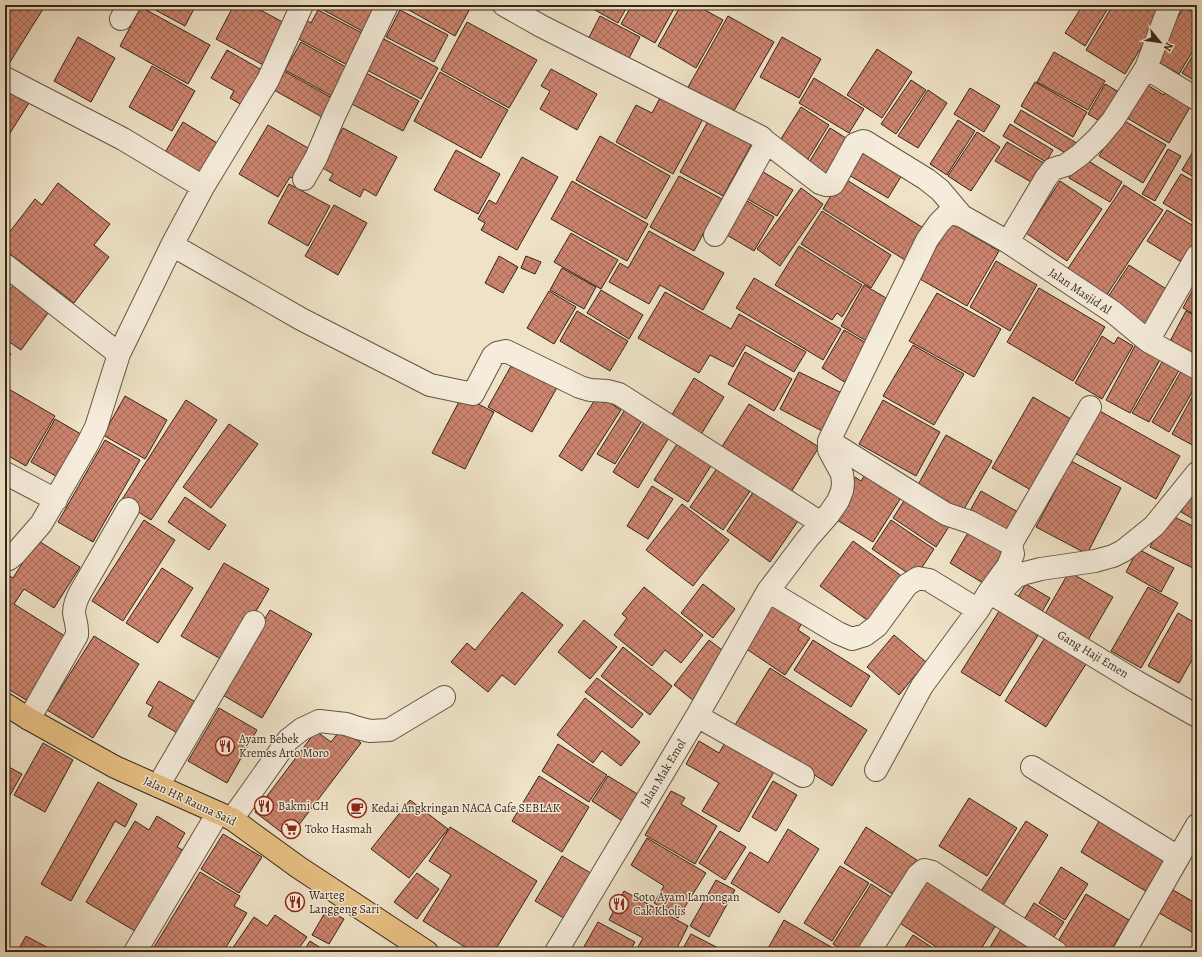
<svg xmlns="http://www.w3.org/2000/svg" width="1202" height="957" font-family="Alegreya,serif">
	<defs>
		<pattern id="building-cross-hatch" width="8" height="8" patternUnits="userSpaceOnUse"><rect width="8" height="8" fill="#cc846f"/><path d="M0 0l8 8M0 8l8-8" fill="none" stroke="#a66c5a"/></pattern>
	</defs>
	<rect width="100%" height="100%" fill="#efe2c7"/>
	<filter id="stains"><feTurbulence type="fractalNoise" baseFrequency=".005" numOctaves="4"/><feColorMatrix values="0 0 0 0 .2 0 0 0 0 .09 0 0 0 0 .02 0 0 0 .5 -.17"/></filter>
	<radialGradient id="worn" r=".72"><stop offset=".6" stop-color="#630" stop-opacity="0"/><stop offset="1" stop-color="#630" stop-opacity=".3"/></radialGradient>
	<path fill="url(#building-cross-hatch)" stroke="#352617" d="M5,5h31l7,4 -38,61z
		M146,5h50l-11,21z
		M234,5h17l39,21 -23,41 -51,-28z
		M314,5h64l-14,27z
		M400,5h72l-17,31z
		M586,5h42l-10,18z
		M632,5h44l-21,38 -34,-19z
		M681,5h15l27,15 -27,48 -38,-22z
		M1083,5h27l-25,41 -20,-13z
		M1113,5h54l-42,69 -39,-24z
		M141,7l69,38 -22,39 -68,-38z
		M1184,7l13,8v29l-18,30 -26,-15z
		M318,10l48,25 -17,31 -54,-29 9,-18 7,4z
		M400,10l48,25 -14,27 -48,-25z
		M600,16l40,21 -14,27 -40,-21z
		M728,16l46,26 -42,72 -45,-25z
		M467,22l70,38 -28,48 -68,-38z
		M78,37l37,21 -24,44 -37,-21z
		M782,37l39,22 -22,39 -39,-21z
		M382,38l56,30 -17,31 -56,-30z
		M301,42l52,29 -16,28 -52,-29z
		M877,49l35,23 -30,46 -35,-23z
		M1197,49v33l-15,-9z
		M227,50l40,23 -20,35 -17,-10 4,-7 -23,-13z
		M1054,52l51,29 -17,29 -51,-28z
		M152,66l43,25 -23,40 -43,-24z
		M551,69l46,25 -20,36 -37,-21 10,-18 -9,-5z
		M284,71l55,31 -10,19 -55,-31z
		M440,72l68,38 -27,48 -67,-37z
		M366,73l53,28 -16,30 -53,-28z
		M814,78l50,31 -15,24 -50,-30z
		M911,80l15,10 -30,44 -15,-10z
		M1035,82l52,30 -14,25 -52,-31z
		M1142,82l22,13 3,-6 25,15 -23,39 -47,-28z
		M1105,84l19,11 -18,30 -18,-11z
		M5,88l24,15 -24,38z
		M970,88l30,18 -16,26 -30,-18z
		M928,90l19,13 -29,45 -20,-12z
		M661,96l42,23 -30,55 -57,-32 20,-37 16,8z
		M801,107l28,18 -21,34 -29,-17z
		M1021,110l59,35 -8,12 -58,-35z
		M711,116l43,24 -31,56 -43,-24z
		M1121,119l45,26 -23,38 -44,-27z
		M958,120l17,11 -28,44 -17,-11z
		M183,122l39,24 -20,33 -39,-23z
		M1010,124l43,26 -7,12 -43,-26z
		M268,125l47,27 -17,29 -8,-4 -12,20 -39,-23z
		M343,128l54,29 -21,39 -12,-7 -4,8 -31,-17 4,-6 -12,-7z
		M830,128l24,15 -22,36 -24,-15z
		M977,132l23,15 -29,44 -23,-15z
		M600,136l70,40 -24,43 -70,-39z
		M1007,142l42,24 -11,20 -43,-25z
		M1197,145v34l-15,-9z
		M863,146l42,24 -17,28 -41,-24z
		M1168,149l13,7 -26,45 -13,-7z
		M456,150l44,24 -22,40 -44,-24z
		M522,157l36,20 -41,73 -36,-20 4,-7 -7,-4 11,-19 7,4z
		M1082,157l40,25 -12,20 -41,-24z
		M760,170l33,20 -16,26 -33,-19z
		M1181,174l16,9v41l-34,-21z
		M679,176l43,23 -28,52 -44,-24z
		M842,177l83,52 -20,31 -82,-51z
		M572,181l76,43 -21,37 -76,-42z
		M1060,181l42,28 -35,52 -41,-28z
		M58,183l52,41 -16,21 15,12 -35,46 -69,-53v-12l30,-39 7,6z
		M289,184l41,22 -22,40 -40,-23z
		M1124,185l39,25 -59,89 -39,-26z
		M801,188l22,16 -43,62 -23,-17z
		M744,199l30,18 -20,34 -29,-17z
		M334,205l33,18 -29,52 -33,-19z
		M1167,210l30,18v23l-9,15 -41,-25z
		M822,211l69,44 -20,33 -70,-44z
		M946,220l53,31 -32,55 -47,-27 7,-13 -7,-3z
		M649,231l75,42 -21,37 -43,-25 -11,19 -40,-22 11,-19 8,5z
		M571,233l47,27 -17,29 -47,-27z
		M799,246l63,39 -20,32 -5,-4 -5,7 -57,-35z
		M499,256l19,11 -15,26 -18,-10z
		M526,256l15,6 -6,12 -14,-6z
		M996,261l41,24 -27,46 -40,-24z
		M1129,265l45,29 -25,38 -45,-29z
		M562,268l34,19 -12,22 -34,-19z
		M5,274l9,6 -9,12z
		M754,278l87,51 -18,31 -87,-52z
		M1197,282v34l-14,-8z
		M15,283l36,26 -30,41 -16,-11v-43z
		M864,285l29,17 -23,41 -29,-17z
		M1039,288l66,39 -32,54 -66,-39z
		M601,290l42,25 -14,24 -42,-26z
		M549,291l27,16 -22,37 -27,-16z
		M665,292l66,37 8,-15 67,38 -12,20 -48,-27 -13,22 -23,-12 -11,18 -61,-35z
		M937,293l64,36 -27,48 -65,-36z
		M577,311l51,30 -18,30 -50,-30z
		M1186,311l11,6v44l-29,-16z
		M844,330l24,14 -22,39 -24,-15z
		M1102,336l12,8 4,-7 15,9 -31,53 -27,-16z
		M1136,344l25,14 -31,55 -24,-13z
		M913,345l51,29 -30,51 -51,-29z
		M5,350l6,4 -6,8z
		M745,352l47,27 -18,32 -46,-27z
		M1165,357l16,10 -32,55 -17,-9z
		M515,359l44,25 -27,48 -44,-25z
		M1183,368l14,8v8l-28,48 -17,-10z
		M799,372l45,22 -20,38 -44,-23z
		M694,378l30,19 -24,39 -30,-18z
		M7,388l48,28 -29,50 -21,-12v-62z
		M1197,388v57l-1,2 -24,-13z
		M598,395l23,15 -39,61 -23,-15z
		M125,396l42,24 -22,39 -42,-24z
		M462,396l32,16 -29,57 -33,-16z
		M1033,397l38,22 -40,71 -39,-22z
		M186,400l31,20 -66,100 -30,-19z
		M883,400l57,32 -24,44 -57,-32z
		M749,404l70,43 -31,50 -70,-44z
		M626,408l17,11 -28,45 -18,-10z
		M1098,410l82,46 -24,43 -83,-47z
		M55,419l31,18 -25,42 -30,-17z
		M645,421l25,15 -32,52 -25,-16z
		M229,424l29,20 -47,64 -28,-21z
		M946,435l46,26 -32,55 -45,-26z
		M682,436l34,22 -28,44 -34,-22z
		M105,440l35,20 -47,82 -35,-20z
		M1071,461l50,27 -34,66 -51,-27z
		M720,464l33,23 -30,43 -33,-23z
		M868,470l36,23 -31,49 -36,-22 1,-15 17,-28 6,4z
		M652,486l21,13 -25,40 -21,-13z
		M1195,486l2,1v34l-16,-9z
		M756,488l44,30 -30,44 -43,-31z
		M981,491l44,25 -15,26 -43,-26z
		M907,496l43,29 -14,22 -43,-29z
		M185,497l41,28 -17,25 -41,-28z
		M682,504l47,36 -36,46 -47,-36z
		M1166,513l31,15v42l-47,-23z
		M144,520l31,20 -52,81 -31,-20z
		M891,520l43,29 -19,29 -43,-29z
		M972,526l34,21 -23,36 -33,-20z
		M37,540l43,27 -26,41 -30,-19 -10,15 57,36 -40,63 -26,-16v-114l8,5z
		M853,541l54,39 -33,45 -54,-39z
		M1138,549l36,19 -13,24 -35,-20z
		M224,563l45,26 -43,73 -45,-26z
		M162,568l31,20 -35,55 -32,-20z
		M1069,572l44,25 -28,48 -43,-26z
		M703,584l32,25 -22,29 -32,-25z
		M1026,584l24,14 -11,19 -25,-14z
		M644,587l59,48 -22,28 -16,-13 -13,16 -38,-31 13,-17 -5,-4z
		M1148,587l30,16 -37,65 -30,-17z
		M522,592l41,33 -48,60 -13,-10 -14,17 -37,-30 16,-19 8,7z
		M773,604l29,19 -4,7 12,8 -25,37 -40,-27z
		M1003,605l39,24 -42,67 -39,-24z
		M270,610l42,24 -50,84 -41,-24z
		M1178,613l19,11v27l-18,32 -31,-17z
		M584,620l33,27 -27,32 -32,-27z
		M894,635l32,27 -27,33 -32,-28z
		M94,636l45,28 -46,74 -46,-28z
		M1046,636l42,25 -42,66 -41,-26z
		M709,640l21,16 -36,45 -20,-16z
		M813,640l57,36 -19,31 -57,-37z
		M623,647l49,39 -22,29 -49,-39z
		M770,668l97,62 -35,56 -97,-61z
		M597,678l46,36 -11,14 -47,-36z
		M159,681l40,23 -18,31 -33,-19 5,-9 -7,-4z
		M585,698l55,44 -19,24 -19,-15 -9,12 -36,-28z
		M219,708l38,22 -30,53 -39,-22z
		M342,728l19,15 -72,95 -34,-26 61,-81 15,11z
		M729,736l49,29 -39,67 -37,-21 17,-28 -33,-19 13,-23 20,12z
		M43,743l30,17 -28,52 -31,-17z
		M558,744l49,31 -18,27 -47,-31z
		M5,765l17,9 -17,30z
		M539,776l50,31 -27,45 -50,-31z
		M608,776l36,22 -17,26 -35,-23z
		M773,781l24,14 -21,36 -24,-14z
		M98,782l39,22 -12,23 -10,-6 -44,80 -30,-17z
		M671,791l14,7 -4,6 36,22 -22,38 -50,-29z
		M969,798l48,30 -30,48 -48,-30z
		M410,800l38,29 -39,49 -38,-29z
		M157,816l28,17 -8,14 11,6 -48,81 -54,-32 49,-81 14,9z
		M1101,818l71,43 -20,34 -71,-43z
		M1026,821l22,14 -48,75 -22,-14z
		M450,827l87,54 -43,71h-21l-50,-31 28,-46 -22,-14z
		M866,827l57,37 -23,35 -56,-36z
		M788,829l31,20 -40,64 -48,-30 19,-31 18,11z
		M720,831l26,16 -21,33 -26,-17z
		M223,834l39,23 -23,36 -38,-24z
		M647,838l59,35 -28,45 -24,-15 10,-17 -33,-21z
		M562,856l32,19 -27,45 -32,-19z
		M840,866l29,17 -37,58 -28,-18z
		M1061,867l27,17 -23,36 -26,-17z
		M200,872l40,24 -6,10 13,7 -24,39h-72z
		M417,873l22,16 -22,30 -23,-17z
		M925,874l73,48 -19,30h-35l-49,-32z
		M716,880l19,10 -26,47 -19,-11z
		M871,884l26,17 -32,51h-18l-14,-8z
		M1168,887l29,17v31l-43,-25z
		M624,891l64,35 -13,26h-40l8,-14 -34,-18z
		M1086,894l43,26 -19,32h-50l-6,-4z
		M1034,903l30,19 -15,22 -29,-18z
		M327,909l17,10 -15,25 -17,-9z
		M275,915l32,22 -11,15h-66l24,-35 13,9z
		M784,920l49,28 -2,4h-65z
		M598,922l37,20 -5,9 1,1h-50z
		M1003,926l41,26h-57z
		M691,934l35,18h-45z
		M913,935l26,17h-37z
		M26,936l30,16h-39z
		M310,941l17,11h-24z"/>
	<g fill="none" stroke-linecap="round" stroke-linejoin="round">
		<g stroke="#645543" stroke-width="24">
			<path id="minor" d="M504,5l37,21 220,111 4,4v4l-50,90
				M121,19l8,-14
				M1146,68l51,31
				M5,78l118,61 80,48
				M765,141l55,42c5,2 8,3 13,1l22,-40 8,-3 3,1 60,37 14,11 22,26
				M304,179l12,-21 18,-42 53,-111
				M1008,242l38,-64 7,-9 13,-4 14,-10 18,-17 15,-18 33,-52 24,-63
				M172,245l129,74 129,66 43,9 20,-38 4,-3 9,-2 74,36 10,3 18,1 11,3 202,129
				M5,265l114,89
				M1148,341l49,-85
				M829,441l117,73 24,8 41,22 2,10 -5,12 -19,26 -11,18 -56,76 -46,84
				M5,473l51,27
				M1011,544l79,-137
				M5,560l4,-1 5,-4 27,-31 46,-79 9,-18 23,-73 53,-109 31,-58 65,-107 34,-75
				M768,591l70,42 14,6 13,-4 12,-9 30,-41 11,-7 11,2 49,30
				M989,592l148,90 60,34
				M999,593l17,-16 9,-4 16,-4 54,-8 18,-5 10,-5 31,-25 43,-53
				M697,716l106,60
				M29,719l48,-84c1,-8 -2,-15 -3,-22 0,-8 3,-15 7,-22l47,-82
				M1032,767l146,90
				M158,786l96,-164
				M232,819l56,-79 14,-11 17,-8 27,3 12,4 12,3 19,-1 55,-33
				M135,952l83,-139
				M556,952l141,-236 71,-125 40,-53 21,-24 9,-13 4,-10 1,-8 -1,-9 -13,-24v-9l98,-201 12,-17 8,-8 5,-2 10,3 46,26 105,70 35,29 49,27
				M869,952l49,-77 6,-5 8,2 124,80
				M1124,952l73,-127"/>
		</g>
		<g stroke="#352617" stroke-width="24">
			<path id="major" d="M5,704l24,15 86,48 117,52 66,48 129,85"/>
		</g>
		<use href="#minor" stroke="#f5ecdb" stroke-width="22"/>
		<use href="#major" stroke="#e8c184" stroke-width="22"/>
	</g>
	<defs>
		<g id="restaurant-ring" transform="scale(1)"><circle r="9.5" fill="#f5ecdb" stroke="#8f2418" stroke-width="1.5"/><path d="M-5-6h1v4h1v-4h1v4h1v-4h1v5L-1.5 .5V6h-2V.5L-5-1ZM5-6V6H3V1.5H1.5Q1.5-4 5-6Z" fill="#8f2418"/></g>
		<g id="cafe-ring" transform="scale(1)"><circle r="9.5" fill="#f5ecdb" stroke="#8f2418" stroke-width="1.5"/><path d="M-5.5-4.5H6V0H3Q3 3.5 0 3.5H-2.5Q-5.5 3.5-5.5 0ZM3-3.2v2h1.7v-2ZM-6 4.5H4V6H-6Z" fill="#8f2418"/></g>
		<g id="supermarket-ring" transform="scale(1)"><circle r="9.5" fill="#f5ecdb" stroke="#8f2418" stroke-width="1.5"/><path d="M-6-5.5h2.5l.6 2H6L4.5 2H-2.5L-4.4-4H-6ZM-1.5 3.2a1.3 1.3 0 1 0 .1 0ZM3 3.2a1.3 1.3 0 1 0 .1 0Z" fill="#8f2418"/></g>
	</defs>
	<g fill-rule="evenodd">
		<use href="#restaurant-ring" x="225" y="746"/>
		<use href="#restaurant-ring" x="264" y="806"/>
		<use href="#cafe-ring" x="357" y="808"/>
		<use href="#supermarket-ring" x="291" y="829"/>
		<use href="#restaurant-ring" x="295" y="902"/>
		<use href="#restaurant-ring" x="619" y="904"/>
	</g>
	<g text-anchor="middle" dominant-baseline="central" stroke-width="3" stroke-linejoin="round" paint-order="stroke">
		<g font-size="12" fill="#352617" stroke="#f5ecdb">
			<text transform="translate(1080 291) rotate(34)">Jalan Masjid Al</text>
			<text transform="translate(1093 654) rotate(31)">Gang Haji Emen</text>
			<text transform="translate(663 773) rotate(-59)">Jalan Mak Emol</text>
			<text transform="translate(190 801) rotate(25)">Jalan HR Rauna Said</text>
		</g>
		<g font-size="12" fill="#352617" stroke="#f5ecdb" text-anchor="start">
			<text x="239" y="739">Ayam Bebek<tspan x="239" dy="14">Kremes Arto Moro</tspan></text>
			<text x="278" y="806">Bakmi CH</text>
			<text x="371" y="808">Kedai Angkringan NACA Cafe SEBLAK</text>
			<text x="305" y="829">Toko Hasmah</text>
			<text x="309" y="895">Warteg<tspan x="309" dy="14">Langgeng Sari</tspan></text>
			<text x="633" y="897">Soto Ayam Lamongan<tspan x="633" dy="14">Cak Kholis</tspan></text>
		</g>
	</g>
	<rect width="1202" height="957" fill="none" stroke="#efe2c7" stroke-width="20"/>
	<rect x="6" y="6" width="1190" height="945" fill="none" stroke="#352617" stroke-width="2"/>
	<rect x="10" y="10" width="1182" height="937" fill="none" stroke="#352617"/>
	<g transform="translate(1160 42) rotate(119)" stroke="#f5ecdb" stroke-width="3" paint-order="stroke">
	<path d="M0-3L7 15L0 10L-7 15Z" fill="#352617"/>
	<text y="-6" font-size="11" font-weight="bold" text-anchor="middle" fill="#352617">N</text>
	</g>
	<rect width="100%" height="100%" filter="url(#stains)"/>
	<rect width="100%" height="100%" fill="url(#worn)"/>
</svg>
